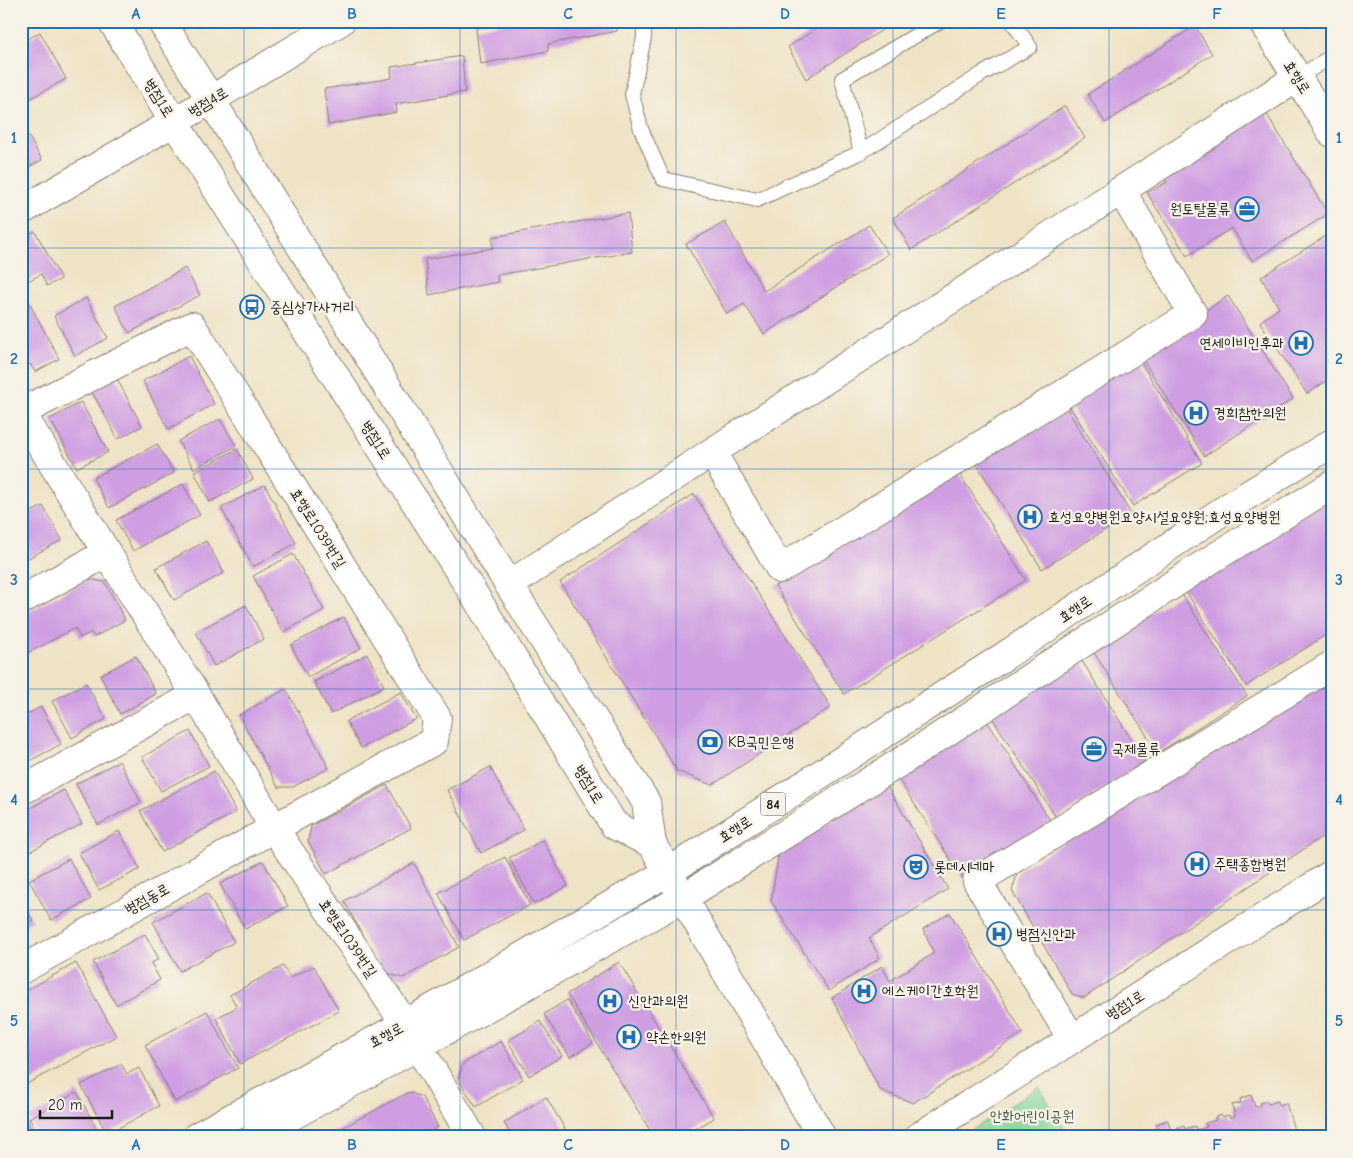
<svg xmlns="http://www.w3.org/2000/svg" width="1353" height="1158" font-family="'Comic Neue','Poor Story',sans-serif">
	<rect width="100%" height="100%" fill="#f7f3e8"/>
	<filter id="ink" filterUnits="userSpaceOnUse"><feTurbulence type="fractalNoise" baseFrequency=".02" numOctaves="2"/><feDisplacementMap in="SourceGraphic" scale="10" xChannelSelector="R" yChannelSelector="G"/><feConvolveMatrix kernelMatrix="1 2 1 2 8 2 1 2 1" color-interpolation-filters="sRGB"/></filter>
	<filter id="wash" filterUnits="userSpaceOnUse"><feTurbulence type="fractalNoise" baseFrequency=".0096" numOctaves="4" result="noise"/><feDisplacementMap in="SourceGraphic" scale="20" xChannelSelector="R" yChannelSelector="G"/><feGaussianBlur stdDeviation="1.12" result="paint"/><feColorMatrix in="noise" values="0 0 0 0 0 0 0 0 0 0 0 0 0 0 0 0 0 1.4 0 .05"/><feComposite in="paint" operator="in"/></filter>
	<g filter="url(#wash)">
		<rect width="100%" height="100%" fill="#efe3c6"/>
		<path fill="#7ed498" stroke="#4d785a" d="M1039,1087l31,50h-109z"/>
		<g id="blocks">
			<path fill="#cf9ee2" d="M518,21h98l1,10 -69,13v7l-68,13 -4,-36z
				M828,21h68l-90,58 -18,-32z
				M1195,26l17,28 -107,69 -17,-29z
				M40,32l26,47 -44,24 -1,-60z
				M462,56l3,36 -69,12 1,8 -69,13 -4,-36 68,-11 -1,-11z
				M1065,106l20,32 -174,112 -18,-32z
				M1263,108l65,106 -76,47 -20,-33 -45,28 -40,-63 20,-11 -5,-9z
				M21,123l21,37 -21,11z
				M628,213l4,39 -135,23 1,7 -69,13 -4,-36 68,-11 -1,-11z
				M725,222l39,69 105,-66 19,29 -124,80 -20,-30 -17,10 -41,-70z
				M35,231l26,48 -14,7 -6,-12 -20,11v-46z
				M1332,232v145l-25,17 -47,-72 19,-14 -18,-31z
				M185,268l15,27 -71,38 -14,-27z
				M1228,296l65,103 -89,57 -65,-102z
				M86,298l22,40 -33,18 -21,-40z
				M30,304l29,55 -24,13 -5,-8 -9,5v-60z
				M189,356l25,48 -46,25 -25,-48z
				M1139,359l63,104 -69,43 -65,-102z
				M116,377l26,49 -24,13 -27,-49z
				M81,402l27,50 -31,16 -27,-49z
				M1064,404l67,110 -89,55 -68,-109z
				M220,419l16,27 -42,23 -16,-28z
				M157,444l17,29 -65,35 -16,-30z
				M237,449l16,30 -43,23 -16,-30z
				M959,473l67,107 -182,114 -69,-108z
				M183,484l17,31 -67,36 -17,-31z
				M265,485l31,58 -43,24 -32,-59z
				M694,494l137,213 -119,78 -35,-14 -117,-189z
				M1332,494v137l-86,55 -65,-102z
				M43,506l19,34 -41,22v-45z
				M206,541l18,32 -50,27 -18,-32z
				M293,554l31,56 -41,22 -30,-56z
				M89,579l16,3 20,38 -31,17 -3,-5 -11,6 -5,-10 -51,27 -3,-6v-33z
				M1181,593l66,103 -89,57 -65,-102z
				M246,605l18,34 -50,27 -18,-34z
				M344,617l17,31 -53,29 -17,-32z
				M367,654l17,32 -53,28 -17,-32z
				M136,656l20,38 -36,20 -20,-39z
				M1080,658l65,103 -88,58 -66,-103z
				M1332,677v153l-248,168 -12,-4 -60,-103 6,-20z
				M86,683l20,36 -34,19 -20,-37z
				M286,689l43,79 -36,19h-15l-39,-72z
				M401,692l15,27 -55,29 -15,-27z
				M41,707l20,37 -35,19 -5,-9v-37z
				M986,719l65,103 -88,57 -66,-102z
				M190,731l19,35 -48,25 -19,-34z
				M119,761l22,41 -43,23 -22,-41z
				M490,767l34,63 -43,23 -34,-63z
				M214,771l22,41 -74,40 -22,-41z
				M387,785l24,43 -85,46 -18,-33 3,-15z
				M887,786l61,103 -79,49 11,20 -51,33 -58,-90 8,-49z
				M64,790l18,34 -61,32v-43z
				M119,831l21,38 -41,21 -20,-37z
				M543,840l25,46 -34,18 -25,-46z
				M505,857l25,48 -66,35 -26,-47z
				M69,859l22,40 -40,21 -22,-40z
				M263,861l25,45 -43,23 -25,-45z
				M414,863l45,84 -56,31 -20,-6 -39,-71z
				M207,893l27,49 -54,29 -27,-49z
				M21,899l12,22 -12,6z
				M950,913l73,120 -110,70 -33,-13 -48,-92 50,-32 8,15 44,-28 -11,-24z
				M145,934l14,25 -8,4 9,17 -44,25 -23,-43z
				M619,962l95,156 -32,19h-28l-87,-143z
				M76,963l40,73 -95,51v-94z
				M283,966l7,12 24,-12 25,45 -99,53 -24,-46 21,-11 -7,-12z
				M567,1000l26,43 -23,14 -26,-43z
				M207,1011l31,57 -63,34 -30,-57z
				M540,1021l22,35 -33,20 -21,-35z
				M501,1041l22,38 -47,28 -18,-28 5,-15z
				M121,1064l6,10 12,-6 20,38 -52,28 -26,-49z
				M77,1092l24,45h-62l-10,-19z
				M409,1092l13,5 16,30 -19,10h-94z
				M1251,1095l4,12 6,-2 -1,-2 7,-2 1,3 10,-3 1,4 7,-2 10,34h-146l-2,-7 10,-2 -2,-4 12,-4 3,12 7,-2 -1,-2 7,-2 1,3 10,-3 1,4 11,-3 -2,-4 11,-3 -1,-3 6,-2 1,2 7,-2 1,3 5,-2 -3,-11 9,-2 -1,-4z
				M546,1097l24,40h-58l-8,-14z
				M21,1110l15,27h-15z"/>
		</g>
	</g>
	<g filter="url(#ink)">
		<use href="#blocks" fill-opacity="0" stroke="#868071" stroke-width="1"/>
		<g fill="none" stroke-linecap="round" stroke-linejoin="round">
			<g stroke="#868071" stroke-width="16">
				<path id="service" d="M644,21v17l-12,56 9,35 22,50 94,21 104,-48 121,-78 48,-27 -18,-26
					M1297,78l35,-22
					M861,152l-19,-73 98,-58"/>
			</g>
			<g stroke="#868071" stroke-width="30">
				<path id="minor" d="M1262,21l70,112
					M21,211l153,-89 167,-101
					M21,412l171,-86 245,392 -3,23 -160,87 -253,142
					M21,412l86,141 89,142 78,133 131,196 67,113
					M712,452l68,117 413,-255 -72,-124
					M509,585l203,-133 585,-374
					M21,600l86,-47
					M21,791l175,-96
					M1072,1039l-95,-158 355,-216
					M918,1137l414,-263"/>
			</g>
			<g stroke="#868071" stroke-width="30">
				<path id="tertiary" d="M112,21l62,101 306,482 134,221 38,19
					M161,21l50,79 298,485 137,217 6,42 170,293"/>
			</g>
			<g stroke="#868071" stroke-width="30">
				<path id="primary" d="M196,1137l209,-113 263,-152 332,-213 230,-153 102,-63
					M254,1137l164,-91 265,-148 219,-137 310,-202 120,-74"/>
			</g>
			<use href="#service" stroke="#fff" stroke-width="14"/>
			<use href="#minor" stroke="#fff" stroke-width="28"/>
			<use href="#tertiary" stroke="#fff" stroke-width="28"/>
			<use href="#primary" stroke="#fff" stroke-width="28"/>
		</g>
	</g>
	<path fill="none" stroke="#1f6fb2" stroke-width="1" stroke-opacity="0.55" d="M244,21v1116M460,21v1116M676,21v1116M893,21v1116M1109,21v1116M21,248h1311M21,469h1311M21,689h1311M21,910h1311"/>
	<defs>
		<g id="office-ring" transform="scale(1.25)"><circle r="9.5" fill="#f7f3e8" stroke="#1f6fb2" stroke-width="1.5"/><path d="M-6-3h4V-5.5h4V-3h4V5H-6ZM-1-4.5V-3h2v-1.5ZM-6 0V1H6V0Z" fill="#1f6fb2"/></g>
		<g id="bus-ring" transform="scale(1.25)"><circle r="9.5" fill="#f7f3e8" stroke="#1f6fb2" stroke-width="1.5"/><path d="M-5-6H5V4H4V6H2V4H-2V6H-4V4H-5ZM-3.5-4V0h7V-4ZM-3.5 1.2v1.5H-2V1.2ZM2 1.2v1.5H3.5V1.2Z" fill="#1f6fb2"/></g>
		<g id="hospital-ring" transform="scale(1.25)"><circle r="9.5" fill="#f7f3e8" stroke="#1f6fb2" stroke-width="1.5"/><path d="M-5-5h3v3.5h4V-5h3V5h-3V1.5h-4V5h-3Z" fill="#1f6fb2"/></g>
		<g id="bank-ring" transform="scale(1.25)"><circle r="9.5" fill="#f7f3e8" stroke="#1f6fb2" stroke-width="1.5"/><path d="M-6-4H6V4H-6ZM0-2.3a2.3 2.3 0 1 0 0 4.6a2.3 2.3 0 1 0 0-4.6Z" fill="#1f6fb2"/></g>
		<g id="theatre-ring" transform="scale(1.25)"><circle r="9.5" fill="#f7f3e8" stroke="#1f6fb2" stroke-width="1.5"/><path d="M-5-5.5Q0-4 5-5.5V0Q5 5 0 6Q-5 5-5 0ZM-3.3-2.5H-1v1.5H-3.3ZM1-2.5H3.3v1.5H1ZM-2.8 1Q0 5.5 2.8 1Z" fill="#1f6fb2"/></g>
	</defs>
	<g fill-rule="evenodd">
		<use href="#office-ring" x="1247" y="209"/>
		<use href="#bus-ring" x="252" y="307"/>
		<use href="#hospital-ring" x="1301" y="343"/>
		<use href="#hospital-ring" x="1196" y="413"/>
		<use href="#hospital-ring" x="1030" y="517"/>
		<use href="#bank-ring" x="710" y="742"/>
		<use href="#office-ring" x="1094" y="749"/>
		<use href="#hospital-ring" x="1197" y="864"/>
		<use href="#theatre-ring" x="916" y="867"/>
		<use href="#hospital-ring" x="999" y="934"/>
		<use href="#hospital-ring" x="864" y="991"/>
		<use href="#hospital-ring" x="610" y="1001"/>
		<use href="#hospital-ring" x="629" y="1037"/>
	</g>
	<g text-anchor="middle" dominant-baseline="central" stroke-width="4.5" stroke-linejoin="round" paint-order="stroke">
		<rect fill="#f7f3e8" stroke="#5e5c59" stroke-width="1" x="760.5" y="792.5" width="25" height="23" rx="4"/>
		<g font-size="14" font-weight="bold" fill="#1c1c1c">
			<text x="773" y="804">84</text>
		</g>
		<g font-size="15" fill="#1c1c1c" stroke="#f7f3e8">
			<text transform="translate(1297 77) rotate(58)">효행로</text>
			<text transform="translate(159 98) rotate(58)">병점1로</text>
			<text transform="translate(208 102) rotate(-31)">병점4로</text>
			<text transform="translate(376 440) rotate(58)">병점1로</text>
			<text transform="translate(318 528) rotate(58)">효행로1039번길</text>
			<text transform="translate(1075 609) rotate(-34)">효행로</text>
			<text transform="translate(589 784) rotate(59)">병점1로</text>
			<text transform="translate(735 829) rotate(-33)">효행로</text>
			<text transform="translate(147 899) rotate(-29)">병점동로</text>
			<text transform="translate(348 938) rotate(56)">효행로1039번길</text>
			<text transform="translate(1125 1005) rotate(-32)">병점1로</text>
			<text transform="translate(386 1035) rotate(-28)">효행로</text>
		</g>
		<g font-size="15" fill="#1c1c1c" stroke="#f7f3e8" text-anchor="start">
			<text x="1230" y="209" text-anchor="end">원토탈물류</text>
			<text x="270" y="307">중심상가사거리</text>
			<text x="1284" y="343" text-anchor="end">연세이비인후과</text>
			<text x="1214" y="413">경희참한의원</text>
			<text x="1048" y="517">효성요양병원요양시설요양원;효성요양병원</text>
			<text x="728" y="742">KB국민은행</text>
			<text x="1112" y="749">국제물류</text>
			<text x="1214" y="864">주택종합병원</text>
			<text x="934" y="867">롯데시네마</text>
			<text x="1016" y="934">병점신안과</text>
			<text x="882" y="991">에스케이간호학원</text>
			<text x="628" y="1001">신안과의원</text>
			<text x="646" y="1037">약손한의원</text>
		</g>
		<g font-size="15" fill="#3e5c47" stroke="#f7f3e8">
			<text x="1032" y="1116">안화어린이공원</text>
		</g>
	</g>
	<rect width="1353" height="1158" fill="none" stroke="#f7f3e8" stroke-width="55"/>
	<path d="M40 1110v8h72v-8" fill="none" stroke="#1c1c1c" stroke-width="2.5"/>
	<text x="48" y="1110" font-size="15" fill="#1c1c1c" stroke="#f7f3e8" stroke-width="4" paint-order="stroke">20 m</text>
	<rect x="28" y="28" width="1298" height="1102" fill="none" stroke="#1f6fb2" stroke-width="2"/>
	<g font-size="16" text-anchor="middle" font-weight="bold" fill="#1f6fb2">
		<text x="136" y="19">A</text>
		<text x="352" y="19">B</text>
		<text x="568" y="19">C</text>
		<text x="785" y="19">D</text>
		<text x="1001" y="19">E</text>
		<text x="1217" y="19">F</text>
		<text x="14" y="143">1</text>
		<text x="1339" y="143">1</text>
		<text x="14" y="364">2</text>
		<text x="1339" y="364">2</text>
		<text x="14" y="585">3</text>
		<text x="1339" y="585">3</text>
		<text x="14" y="805">4</text>
		<text x="1339" y="805">4</text>
		<text x="14" y="1026">5</text>
		<text x="1339" y="1026">5</text>
		<text x="136" y="1150">A</text>
		<text x="352" y="1150">B</text>
		<text x="568" y="1150">C</text>
		<text x="785" y="1150">D</text>
		<text x="1001" y="1150">E</text>
		<text x="1217" y="1150">F</text>
	</g>
</svg>
